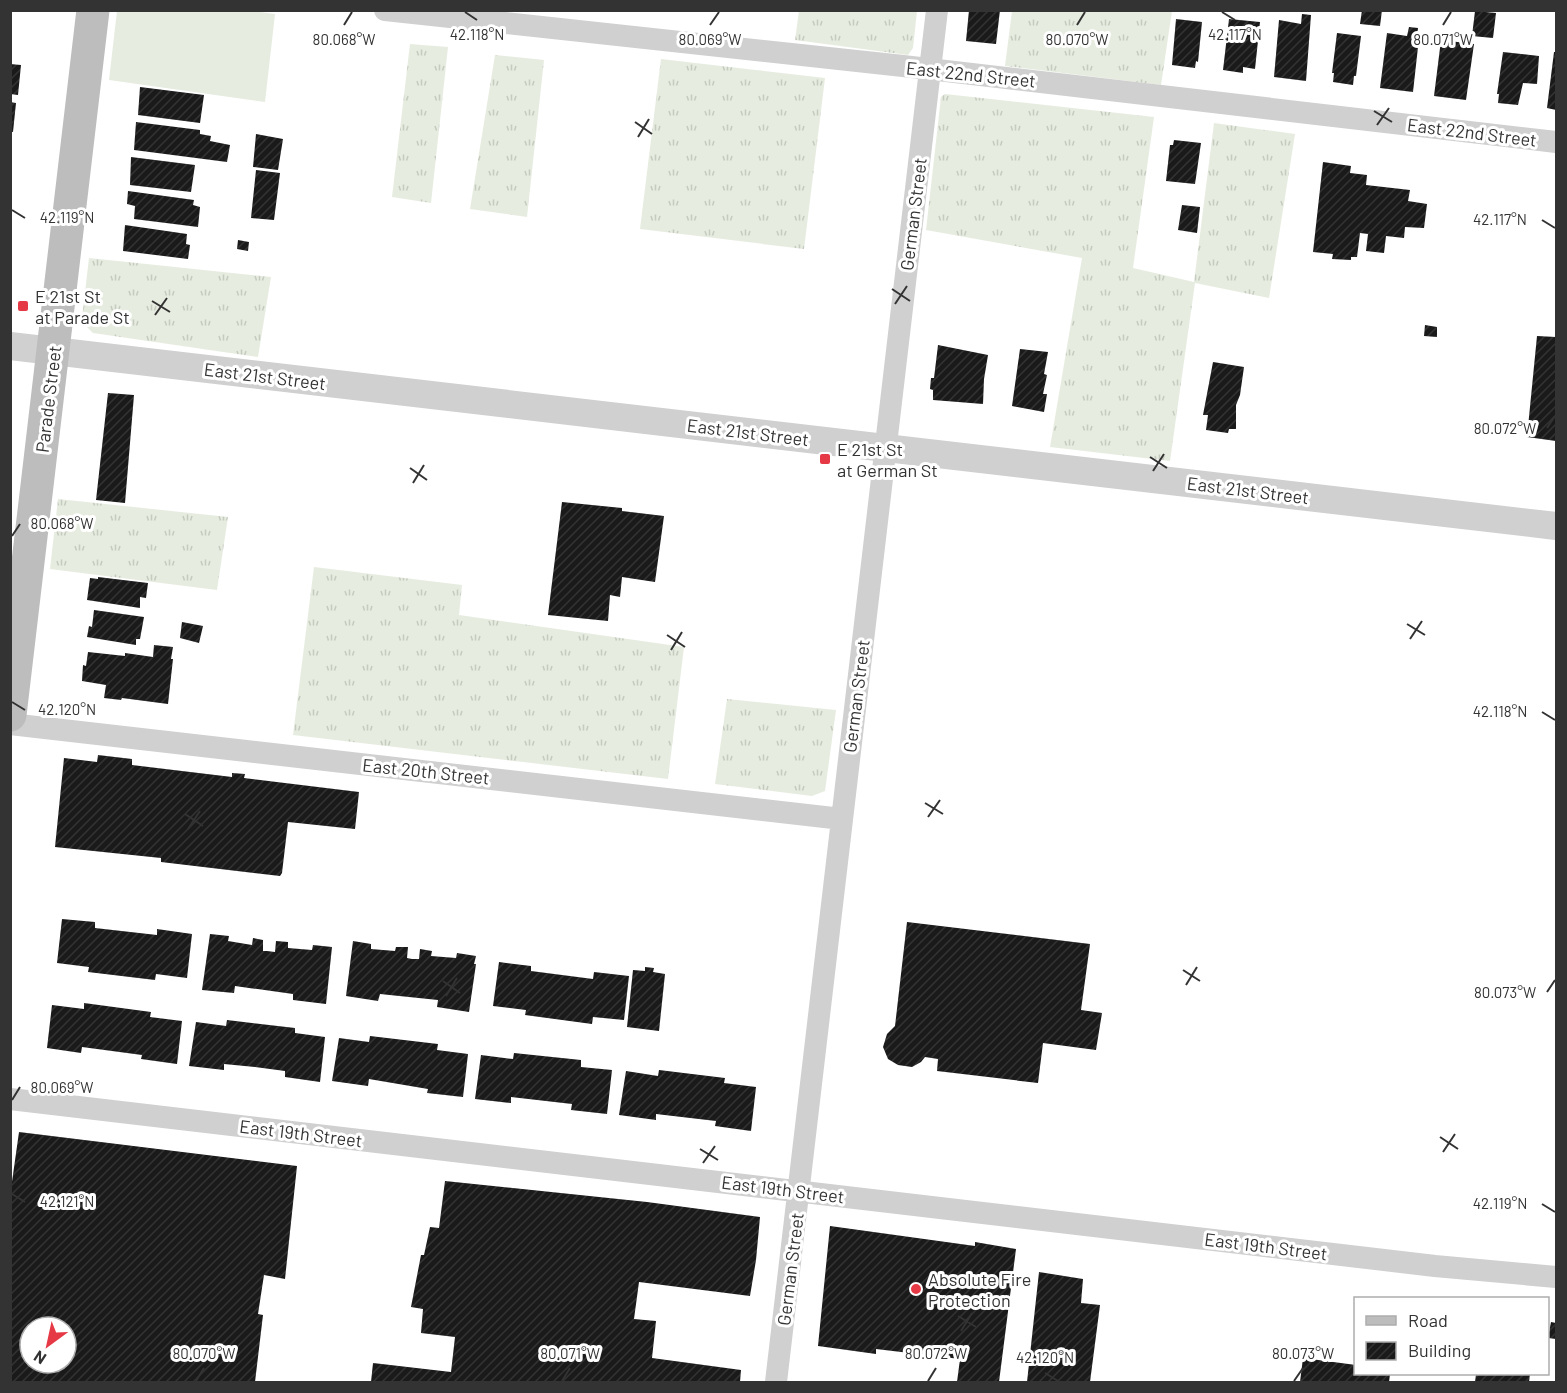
<svg xmlns="http://www.w3.org/2000/svg" width="1567" height="1393" font-family="Barlow,sans-serif">
	<defs>
		<pattern id="grass-tufts" width="24" height="20" patternUnits="userSpaceOnUse" patternTransform="scale(1.5)"><rect width="24" height="20" fill="#e6ecdf"/><path d="M3 7l-1-3M5 7V3M7 7l1-3M15 17l-1-3M17 17v-4M19 17l1-3" fill="none" stroke="#c6cbc0"/></pattern>
		<pattern id="building-hatch" width="6" height="6" patternUnits="userSpaceOnUse" patternTransform="scale(1.5)"><rect width="6" height="6" fill="#1a1a1a"/><path d="M-1 1l2-2M0 6l6-6M5 7l2-2" fill="none" stroke="#333"/></pattern>
	</defs>
	<rect width="100%" height="100%" fill="#fff"/>
	<path fill="url(#grass-tufts)" d="M799,11h118l-4,37 -5,7 -113,-15z
		M1012,11h160l-11,74 -156,-19z
		M410,44l38,3 -17,156 -39,-6z
		M495,55l49,5 -17,157 -57,-8z
		M661,59l164,19 -21,171 -164,-20z
		M945,94l209,23 -21,151 61,14 20,-159 81,11 -26,164 -74,-15 -25,178 -120,-14 32,-189 -156,-28 15,-133z
		M89,258l182,19 -13,80 -165,-24 -10,-10 -1,-5z
		M58,499l170,18 -11,73 -167,-21z
		M314,567l148,18 -3,30 225,32 -16,132 -375,-44z
		M727,699l109,11 -11,81 -13,5 -97,-12z"/>
	<path fill="#e6ecdf" d="M245,10l30,4 -10,88 -156,-22 8,-69z"/>
	<path fill="url(#building-hatch)" fill-rule="evenodd" d="M969,10h31l-4,34 -30,-3z
		M1362,10h20l-2,16 -20,-2z
		M1475,11l21,2 -3,25 -21,-2z
		M1302,14l9,1 -5,66 -32,-4 5,-57 22,4z
		M1176,19l26,3 -4,40 -2,-1 -1,7 -23,-3z
		M1229,19l31,3 -5,47 -12,-2v6l-20,-3z
		M1409,27l9,1 -1,9 2,1 -6,54 -33,-4 7,-55 20,3z
		M1337,33l24,3 -5,40h-2l-1,9 -20,-3 1,-9h-2z
		M1441,40l33,4 -8,56 -32,-4z
		M1503,52l36,4 -2,28 -14,-1 -5,22 -20,-2 1,-9h-2z
		M1554,52h2v58l-9,-2z
		M10,64l11,1 -3,30 -8,-1z
		M140,87l64,8 -4,28 -62,-8z
		M10,102l6,1 -3,29h-3z
		M136,122l64,8v4l11,2 -1,5 20,4 -3,17 -93,-12z
		M256,134l27,5 -5,31 -25,-3z
		M1174,140l27,3 -6,41 -29,-3 4,-36h3z
		M131,157l64,8 -4,27 -61,-7z
		M1323,162l28,4 -1,7 17,2 -1,10 44,5 -2,11 19,3 -3,24 -19,-1 -1,11 -18,-2 -2,17 -18,-2 2,-17 -8,-1 -3,24h-6v3l-19,-1 1,-5 -20,-2z
		M256,170l24,3 -6,47 -23,-2z
		M128,191l66,9 -1,5 7,2 -2,20 -64,-8 1,-13 -8,-2z
		M1182,205l18,2 -3,26 -19,-3z
		M125,225l62,9 -1,10 4,1 -2,14 -65,-8z
		M238,240l11,2 -1,9 -11,-2z
		M1425,325l12,2v10l-13,-1z
		M1537,336l19,1v104l-29,-4z
		M938,345l50,10 -4,24 -1,25 -50,-4v-10l-3,-1 1,-11h3z
		M1020,349l28,3 -4,22 3,1 -4,19h4l-3,18 -32,-6z
		M1213,362l31,5 -4,28 -4,10v24h-7l-1,4 -22,-3 2,-15h-5z
		M108,393l26,2 -9,108 -29,-3z
		M562,502l60,6v3l42,5 -9,66 -33,-5 -2,20 -10,-2 -2,26 -60,-6z
		M98,577l50,6 -2,15 -6,-1v11l-53,-8 3,-22 8,1z
		M94,610l50,7 -4,22h-4v6l-49,-8 2,-11 3,1z
		M182,622l21,4 -4,17 -19,-5z
		M154,645l19,2 -2,12h2l-5,45 -46,-6 -1,2 -17,-2 2,-13 -24,-4 1,-16 3,1 2,-14 37,4v-3l28,4z
		M98,755l34,4v6l100,12v-4l13,1 -1,4 115,14 -4,37 -67,-7 -6,51 -2,3 -119,-14v-4l-106,-11 9,-89 33,4z
		M62,919l33,3v6l62,7v-6l35,5 -5,44 -31,-4 -1,6 -67,-8 1,-5 -32,-4z
		M907,922l183,22 -9,66 21,3 -6,37 -53,-7 -5,40 -101,-12 1,-12 -13,-2 -4,5 -9,5 -14,-2 -10,-6 -5,-12 4,-13 8,-8z
		M210,934l19,2 -1,5 24,4 1,-7 10,2v11h4l8,1 1,-11 12,1v6l24,2 1,-5 19,2 -6,57 -33,-4v-6l-58,-8 -1,7 -32,-3z
		M353,941l18,3v5l24,2 1,-4h12l-1,11 5,1h7l1,-10 12,2 -1,5 25,2 1,-5 19,3 -2,8h2l-7,48 -32,-5 1,-7 -58,-6 -2,7 -32,-5z
		M499,962l32,4v5l62,8 1,-7 35,4 -5,44 -31,-3 -1,7 -67,-9 1,-5 -33,-4z
		M645,967l9,1 -1,4 12,2 -6,57 -32,-4 6,-57 12,1z
		M84,1003l67,9 -1,5 32,4 -5,43 -36,-5 1,-4 -60,-8 -1,6 -34,-5 5,-43 32,4z
		M227,1020l68,8v5l30,4 -5,45 -35,-5v-6l-30,-4 -31,-3v6l-35,-4 7,-44 30,4z
		M370,1036l68,8 -1,6 31,4 -5,43 -36,-4 1,-4 -59,-10 -1,7 -36,-5 7,-43 30,4z
		M514,1053l67,7v7l31,3 -5,44 -36,-4 1,-6 -61,-7v6l-36,-4 6,-44 32,4z
		M659,1070l66,8 -1,5 32,4 -5,44 -36,-5 1,-5 -60,-7v6l-37,-5 7,-44 32,5z
		M19,1132l278,34 -12,113 -21,-4 -6,39 5,1 -8,67h-245v-186zM30,1327h36v36h-36z
		M445,1181l202,21 113,15 -4,43 -6,36 -111,-14 -5,37 22,2 -4,37 89,12 -1,12h-369l2,-19 78,9 4,-35 -34,-4 2,-24 -12,-2 10,-52h3l6,-28 9,1z
		M830,1226l145,20v-4l41,7 -17,133h-42l3,-23 -84,-10v5l-58,-8z
		M1039,1272l44,7 -2,24 19,2 -10,77h-63z
		M1551,1322l5,1v16l-8,-1z
		M1303,1358l53,7v9h34l-1,8h-89z
		M1476,1374h54l-1,8h-54z"/>
	<g fill="none" stroke-linecap="round" stroke-linejoin="round">
		<path stroke="#d0d0d0" stroke-width="22" d="M385,10l518,56 653,76
			M10,724l832,95
			M10,1099l1425,167 121,11
			M776,1382l161,-1372"/>
		<path stroke="#d0d0d0" stroke-width="28" d="M10,346l1546,180"/>
		<path stroke="#bdbdbd" stroke-width="33" d="M10,715l83,-705"/>
	</g>
	<path fill="none" stroke="#333" stroke-width="2" d="M465,12l12,8M1222,12l13,8M344,25l8,-13M710,25l9,-13M1077,25l8,-13M1443,25l8,-13M1374,111l18,11M635,122l17,12M1377,125l12,-17M638,137l11,-18M12,210l13,8M1542,220l13,8M892,289l18,12M152,301l18,11M895,304l12,-18M155,315l12,-17M1547,428l8,-12M1150,457l17,11M410,468l17,12M1153,471l11,-17M413,483l11,-18M12,536l8,-12M1407,624l18,11M667,635l18,12M1410,639l12,-18M671,650l11,-18M12,702l13,8M1542,712l13,8M925,803l18,11M185,814l18,12M928,817l12,-17M188,829l12,-18M1183,970l17,11M443,981l17,12M1186,985l11,-18M1547,992l8,-12M446,996l11,-18M12,1100l8,-13M1440,1137l18,12M700,1149l18,11M1443,1152l12,-18M703,1163l12,-17M12,1194l13,8M1542,1204l13,8M958,1316l18,11M961,1331l11,-18M1045,1373l13,8M196,1381l8,-13M562,1381l8,-13M928,1381l8,-13M1294,1381l9,-13"/>
	<g fill="#e63946" stroke="#fff" stroke-width="2">
		<rect x="17" y="300" width="12" height="12" rx="3"/>
		<rect x="819" y="453" width="12" height="12" rx="3"/>
		<circle cx="916" cy="1289" r="6"/>
	</g>
	<g text-anchor="middle" dominant-baseline="central" stroke-width="6" stroke-linejoin="round" paint-order="stroke">
		<g font-size="18" fill="#333" stroke="#fff">
			<text transform="translate(971 74) rotate(6)">East 22nd Street</text>
			<text transform="translate(1472 132) rotate(7)">East 22nd Street</text>
			<text transform="translate(913 214) rotate(-83)">German Street</text>
			<text transform="translate(265 376) rotate(7)">East 21st Street</text>
			<text transform="translate(48 399) rotate(-83)">Parade Street</text>
			<text transform="translate(748 432) rotate(7)">East 21st Street</text>
			<text transform="translate(1248 490) rotate(7)">East 21st Street</text>
			<text transform="translate(856 696) rotate(-83)">German Street</text>
			<text transform="translate(426 771) rotate(6)">East 20th Street</text>
			<text transform="translate(301 1133) rotate(7)">East 19th Street</text>
			<text transform="translate(783 1189) rotate(7)">East 19th Street</text>
			<text transform="translate(1266 1246) rotate(7)">East 19th Street</text>
			<text transform="translate(790 1269) rotate(-83)">German Street</text>
		</g>
		<g font-size="18" fill="#333" stroke="#fff" text-anchor="start">
			<text x="35" y="296">E 21st St<tspan x="35" dy="21">at Parade St</tspan></text>
			<text x="837" y="449">E 21st St<tspan x="837" dy="21">at German St</tspan></text>
			<text x="928" y="1279">Absolute Fire<tspan x="928" dy="21">Protection</tspan></text>
		</g>
	</g>
	<g font-size="15" text-anchor="middle" fill="#333" stroke="#fff" stroke-width="6" stroke-linejoin="round" paint-order="stroke">
		<text x="477" y="40">42.118°N</text>
		<text x="1235" y="40">42.117°N</text>
		<text x="344" y="45">80.068°W</text>
		<text x="710" y="45">80.069°W</text>
		<text x="1077" y="45">80.070°W</text>
		<text x="1443" y="45">80.071°W</text>
		<text x="67" y="223">42.119°N</text>
		<text x="1500" y="225">42.117°N</text>
		<text x="1505" y="434">80.072°W</text>
		<text x="62" y="529">80.068°W</text>
		<text x="67" y="715">42.120°N</text>
		<text x="1500" y="717">42.118°N</text>
		<text x="1505" y="998">80.073°W</text>
		<text x="62" y="1093">80.069°W</text>
		<text x="67" y="1207">42.121°N</text>
		<text x="1500" y="1209">42.119°N</text>
		<text x="204" y="1359">80.070°W</text>
		<text x="570" y="1359">80.071°W</text>
		<text x="936" y="1359">80.072°W</text>
		<text x="1303" y="1359">80.073°W</text>
		<text x="1045" y="1363">42.120°N</text>
	</g>
	<rect width="1567" height="1393" fill="none" stroke="#333333" stroke-width="24"/>
	<rect x="1354" y="1297" width="195" height="78" fill="#ffffff" stroke="#adadad" stroke-width="1.5"/>
	<rect x="1366" y="1316" width="30" height="9" fill="#bdbdbd" stroke="#adadad" stroke-width="1.5"/>
	<text x="1408" y="1327" font-size="18" fill="#333333">Road</text>
	<rect x="1366" y="1342" width="30" height="18" fill="url(#building-hatch)" stroke="#adadad" stroke-width="1.5"/>
	<text x="1408" y="1357" font-size="18" fill="#333333">Building</text>
	<g transform="translate(48 1345) rotate(213)"><circle r="28" fill="#ffffff" stroke="#adadad" stroke-width="1.5"/>
	<path d="M0-4.5L10 22L0 15L-10 22Z" fill="#e63946"/>
	<text y="-9" font-size="16" font-weight="bold" text-anchor="middle" fill="#333333">N</text>
	</g>
</svg>
